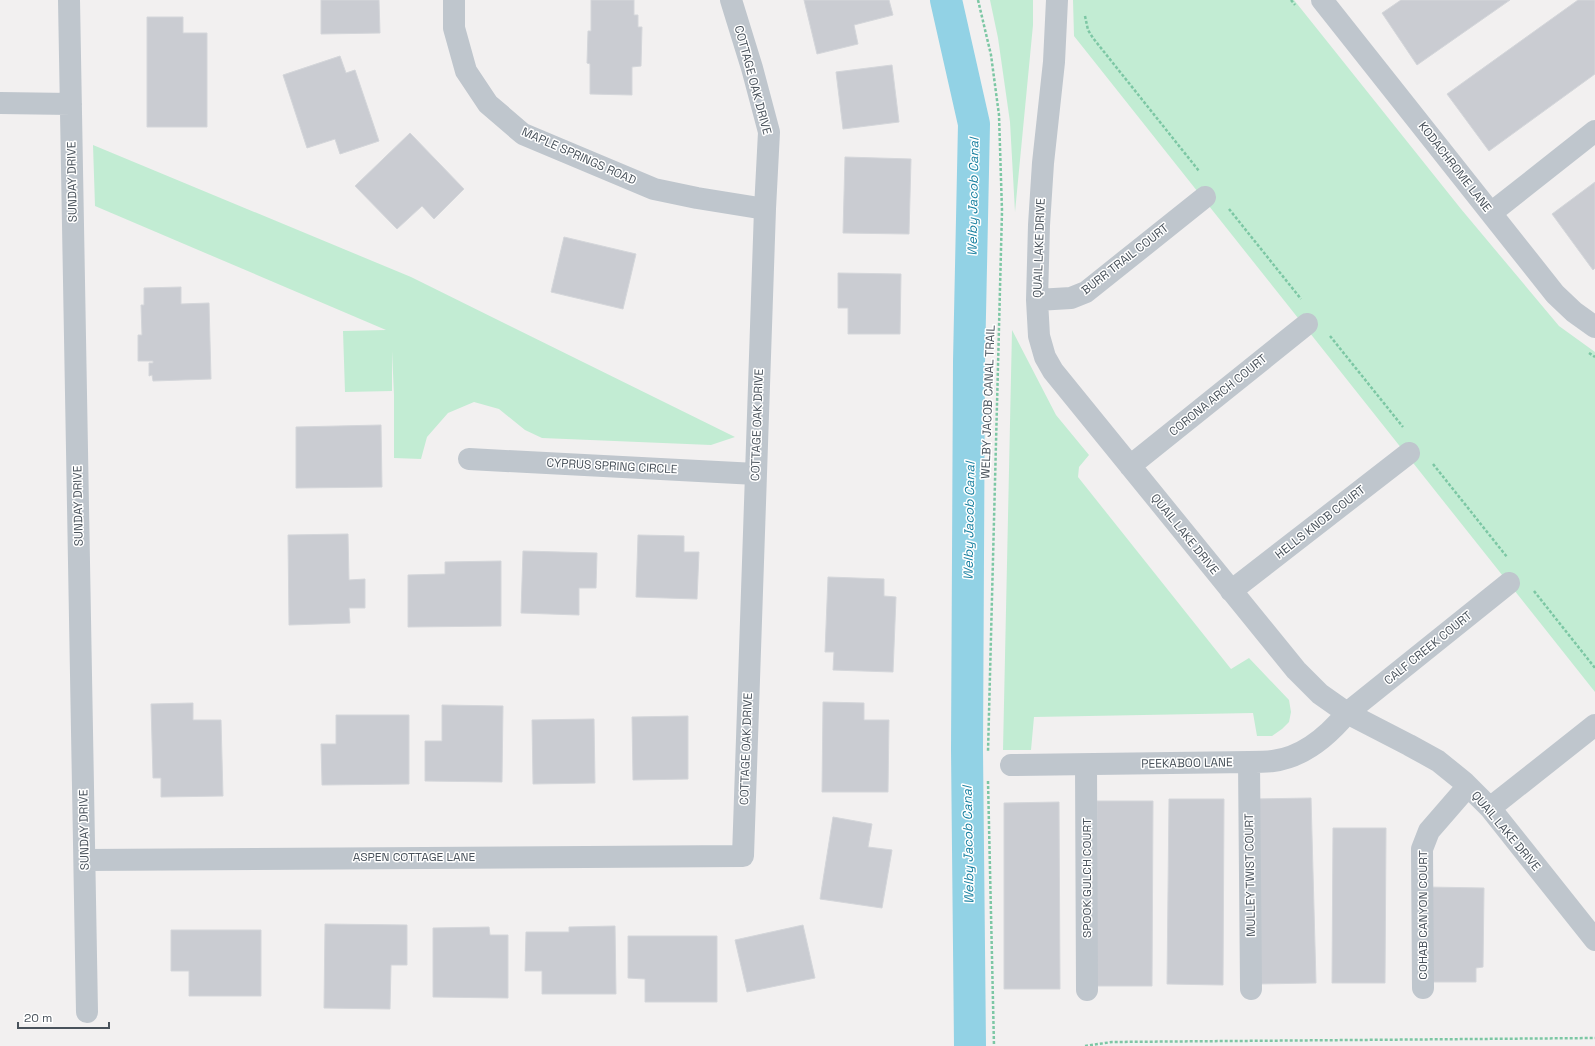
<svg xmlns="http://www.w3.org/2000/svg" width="1595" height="1046" font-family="'Space Grotesk',sans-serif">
	<rect width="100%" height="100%" fill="#f2f0f0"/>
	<path fill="#c2ecd3" d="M990,0h43v25l-18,187 -5,-90 -12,-84z
		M1073,0h221l167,209 98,117 36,26v340l-521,-656z
		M93,145l318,132 324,160 -24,8 -169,-7 -17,-8 -26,-21 -25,-7 -26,11 -21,24 -6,22 -27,-1v-63l-2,-44v40l-47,1 -2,-61 43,-1 -291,-124z
		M1012,330l44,85 33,40 -10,12 -1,10 153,192 18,-11 40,42 2,12 -2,10 -7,7 -10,7h-15l-4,-23 -219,4 -3,33h-28z"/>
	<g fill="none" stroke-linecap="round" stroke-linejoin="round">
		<path stroke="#92d2e5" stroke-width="32" d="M946,0l28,124 -5,238 -2,388 3,296"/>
	</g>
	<path fill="#caccd2" stroke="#d4d6da" d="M321,0h58l1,33 -59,1z
		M591,0h43v15h4v12h4l-1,39 -9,1v28l-42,-1v-30l-3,-1 1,-32h3z
		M804,0h85l4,15 -39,10 4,19 -41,10z
		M1401,0h109l-93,65 -35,-52z
		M1578,0h17v74l-106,77 -42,-57z
		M147,17h36v16h24v94h-60z
		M340,56l6,17 9,-3 24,71 -39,13 -5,-15 -28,9 -24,-73z
		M892,65l7,57 -56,7 -7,-57z
		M410,133l54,56 -30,30 -12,-13 -25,23 -42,-43z
		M845,157l66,2 -2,75 -66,-1z
		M1595,182v86l-2,2 -41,-56z
		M564,237l72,17 -13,55 -72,-17z
		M838,273l63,1 -1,60h-52v-26h-10z
		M181,287v17l28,-1 2,76 -58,2 -1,-6 -3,1v-13h4v-2h-15v-26h4l-1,-30h3v-17z
		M381,425l1,62 -86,1v-61z
		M348,534l1,46 16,-1v29h-16l1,15 -61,2 -1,-90z
		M638,535l46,1v16h15l-2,47 -61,-2z
		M523,551l74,2 -1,35h-17v27l-58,-2z
		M501,561v65l-93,1v-52l37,-1v-12z
		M828,577l56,2v17l12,1 -3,75 -60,-2 1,-18h-9z
		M823,702l41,1v17h25l-1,72h-66z
		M193,703v17h28l2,76 -62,1v-19h-8l-2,-74z
		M442,705l61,1 -1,76 -77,-1v-40h17z
		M336,715h73v69l-87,1 -1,-41h15z
		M688,716v63l-55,1 -1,-63z
		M594,719l1,64 -62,1 -1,-64z
		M1311,798l5,185 -58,1 -5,-185z
		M1169,799h55l-1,186 -56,-1z
		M1097,801h56l-1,185h-56z
		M1059,802l1,187h-56v-186z
		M833,817l39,7 -4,23 24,3 -10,58 -62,-9z
		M1333,828h53l-1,155h-53z
		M1427,887l57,1 -1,79 -7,1v14h-50z
		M325,924l82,1v40h-16l-1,44 -66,-1z
		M803,925l12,53 -68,14 -12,-52z
		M615,926l1,68h-74v-23h-17l1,-39h43v-5z
		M489,927l1,8h18v63l-75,-1v-69z
		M171,930h90v66h-72v-25h-18z
		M628,936h89v66h-72v-23l-17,-1z"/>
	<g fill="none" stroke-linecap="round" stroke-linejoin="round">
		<path stroke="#7cc7a4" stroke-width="2.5" stroke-dasharray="3 2" stroke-linecap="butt" d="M978,0l13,55 8,60 3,96 -14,541
			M1291,0l4,5
			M1085,16l3,14 5,8 106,133
			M1229,209l72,90
			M1330,336l73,91
			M1589,353l6,4
			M1433,464l74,93
			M1534,591l61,77
			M988,781l6,265
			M1085,1046l27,-4 483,-4"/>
		<path stroke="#bfc6cd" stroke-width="22" d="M69,0l18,1012
			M454,0v28l12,43 22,33 35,30 131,55 43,9 68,11
			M1057,0l-3,62 -11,101 -4,62 -2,75 2,36 6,21 8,14 243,299 24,24 27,19 62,32 29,16 26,21 26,26 105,132
			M1322,0l233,294 19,18 21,15
			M0,103l71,1
			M1491,213l104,-82
			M1037,300l34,-2 15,-6 119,-95
			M469,459l287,15
			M1130,466l177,-142
			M1231,591l178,-138
			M1249,762l2,227
			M1011,765l238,-3c8,0 16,0 24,-1 31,-4 55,-25 74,-48l162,-130
			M1086,765l1,225
			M1490,808l105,-83
			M85,860l658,-4 22,-647 4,-77 -17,-64 -21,-68
			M1423,988l-1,-139 7,-18 39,-45"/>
	</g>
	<g text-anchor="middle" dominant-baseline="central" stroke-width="3" stroke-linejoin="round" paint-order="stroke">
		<g font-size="12" fill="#49525b" stroke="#fff">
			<text transform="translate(753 80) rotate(75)">COTTAGE OAK DRIVE</text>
			<text transform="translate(579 156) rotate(24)">MAPLE SPRINGS ROAD</text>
			<text transform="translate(1455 167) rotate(52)">KODACHROME LANE</text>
			<text transform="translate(72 182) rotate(-91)">SUNDAY DRIVE</text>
			<text transform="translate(1039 248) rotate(-88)">QUAIL LAKE DRIVE</text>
			<text transform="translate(1125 259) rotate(-38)">BURR TRAIL COURT</text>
			<text transform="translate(1218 395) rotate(-39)">CORONA ARCH COURT</text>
			<text transform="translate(988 402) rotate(-88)">WELBY JACOB CANAL TRAIL</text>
			<text transform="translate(757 425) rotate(-88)">COTTAGE OAK DRIVE</text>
			<text transform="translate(612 466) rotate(3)">CYPRUS SPRING CIRCLE</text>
			<text transform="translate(78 506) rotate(-91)">SUNDAY DRIVE</text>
			<text transform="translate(1320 522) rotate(-38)">HELLS KNOB COURT</text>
			<text transform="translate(1185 534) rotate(51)">QUAIL LAKE DRIVE</text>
			<text transform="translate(1428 648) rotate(-39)">CALF CREEK COURT</text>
			<text transform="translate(746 749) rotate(-88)">COTTAGE OAK DRIVE</text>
			<text transform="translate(1187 763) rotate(-1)">PEEKABOO LANE</text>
			<text transform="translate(84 830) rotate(-91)">SUNDAY DRIVE</text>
			<text transform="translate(1506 831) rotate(50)">QUAIL LAKE DRIVE</text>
			<text x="414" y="857">ASPEN COTTAGE LANE</text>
			<text transform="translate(1250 875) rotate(-91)">MULLEY TWIST COURT</text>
			<text transform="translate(1087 878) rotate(-90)">SPOOK GULCH COURT</text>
			<text transform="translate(1423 915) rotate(-90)">COHAB CANYON COURT</text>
		</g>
		<g font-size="13" font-style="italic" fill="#1880a0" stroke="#fff">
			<text transform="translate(973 197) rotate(-89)">Welby Jacob Canal</text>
			<text transform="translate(969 521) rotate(-89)">Welby Jacob Canal</text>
			<text transform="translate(968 845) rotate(-91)">Welby Jacob Canal</text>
		</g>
	</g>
	<path d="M18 1022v6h91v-6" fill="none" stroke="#49525b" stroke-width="2"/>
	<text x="24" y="1022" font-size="12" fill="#49525b" stroke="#ffffff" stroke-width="3" paint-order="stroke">20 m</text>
</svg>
